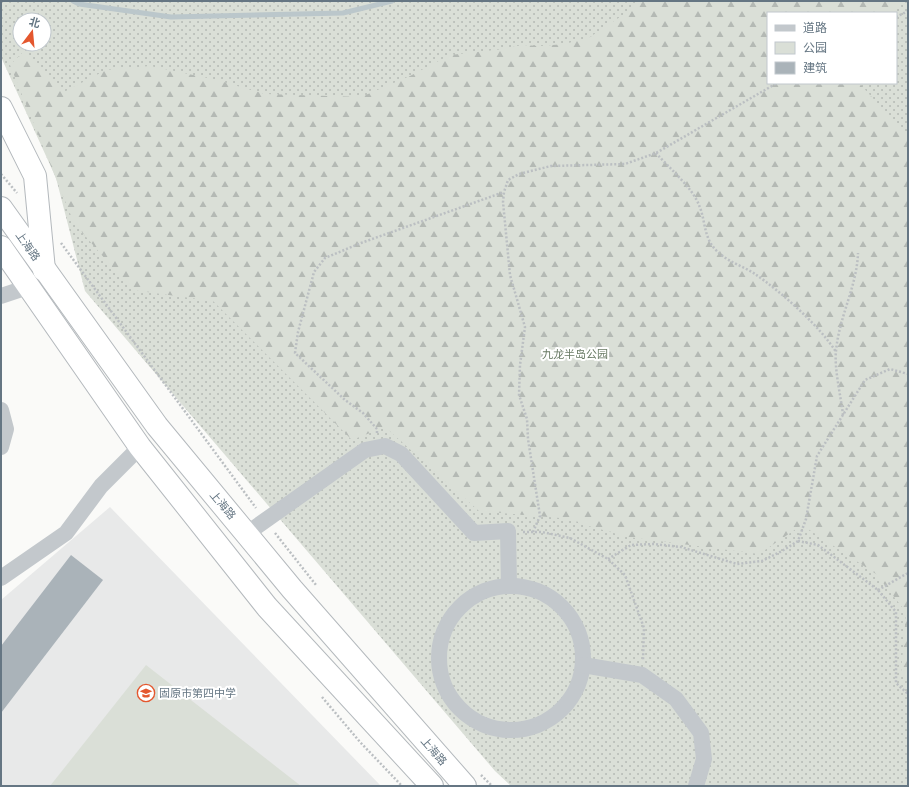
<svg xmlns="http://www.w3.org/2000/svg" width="909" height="787" font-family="Arial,'Noto Sans SC',sans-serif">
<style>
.built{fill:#e8e9e9}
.green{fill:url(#green-dots);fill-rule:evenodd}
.forest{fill:url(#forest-firs)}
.pitch{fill:#dadfd7}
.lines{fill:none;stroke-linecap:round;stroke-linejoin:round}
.stream{stroke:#bbc7cb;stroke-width:5}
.building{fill:#aab3b9}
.highway-casing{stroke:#b4b9bd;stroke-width:24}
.path{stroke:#bbbfc2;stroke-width:2.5;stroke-dasharray:2 2;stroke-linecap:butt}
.minor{stroke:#c3c8cc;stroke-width:16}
.highway{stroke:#fff;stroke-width:22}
.labels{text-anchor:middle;stroke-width:4;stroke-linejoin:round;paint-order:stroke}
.street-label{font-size:11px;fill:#657683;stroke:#fff}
.park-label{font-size:11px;fill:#687a64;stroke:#fff}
.poi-label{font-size:11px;fill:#657683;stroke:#fff;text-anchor:start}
</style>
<defs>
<pattern id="green-dots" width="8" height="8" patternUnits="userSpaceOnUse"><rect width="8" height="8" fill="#dadfd7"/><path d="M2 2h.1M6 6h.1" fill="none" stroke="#b4b9b4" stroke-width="1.8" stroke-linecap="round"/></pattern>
<pattern id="forest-firs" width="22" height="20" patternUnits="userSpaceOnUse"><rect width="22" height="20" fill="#dadfd7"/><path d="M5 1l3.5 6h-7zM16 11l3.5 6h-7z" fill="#b4b9b4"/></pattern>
</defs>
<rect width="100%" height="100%" fill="#fafaf8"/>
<polygon class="built" points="110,507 381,786 1,786 1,600"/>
<path class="green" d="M 1,1 L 908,1 L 908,786 L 511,786 L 495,771 L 85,291 L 56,178 L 1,57 ZM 768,13 L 896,13 L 896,83 L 768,83 ZM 20,20 L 44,20 L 44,44 L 20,44 Z"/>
<polygon class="forest" points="637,1 905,1 892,13 768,13 768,83 859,83 908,137 908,682 901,674 906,612 876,574 802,525 759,554 628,537 560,518 479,511 385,427 352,440 213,301 132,290 74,223 10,65 24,51 64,92 106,70 150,66 217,80 265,94 361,97 410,76 450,55 504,49 522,45 541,46 565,44 590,37 626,13"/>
<polygon class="pitch" points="146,665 301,786 50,786"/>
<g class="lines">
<polyline class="stream" points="73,1 79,4 171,17 343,13 392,1"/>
</g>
<polygon class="building" points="71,555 103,580 1,713 1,646"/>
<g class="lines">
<defs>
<g id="highway">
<polyline points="1,108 35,176 44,270"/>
<polyline points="1,208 157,426 292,589 465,786"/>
<polyline points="1,247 140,447 267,607 432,786"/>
</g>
</defs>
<use href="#highway" class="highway-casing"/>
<g class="path">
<polyline points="896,17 908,11"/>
<path d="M 656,153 C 669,168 692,187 699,205 C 706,221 703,239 718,252 C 728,262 743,266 755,274 C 780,291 820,326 836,352"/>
<polyline points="1,174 17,193"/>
<polyline points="61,243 256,508"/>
<path d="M 843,415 C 841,397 834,368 836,351 C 839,317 857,286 858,253"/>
<polyline points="377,433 377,429 363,413 345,400 295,353 298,332 314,272 325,258 361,243 504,192"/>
<polyline points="523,532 542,532 570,538 608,559 625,575 644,628 643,660"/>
<polyline points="533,532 540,516 528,439 527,419 519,395 520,365 525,327 510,275 503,202 504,192 508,180 519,174 551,166 625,164 656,153 777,83"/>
<polyline points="275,533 316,585"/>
<polyline points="798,541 818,545 878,590 896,612 896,683 908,694"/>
<polyline points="608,559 631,545 654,544 681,547 737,564 762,561 782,551 798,541 806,519 817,456 865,380 890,369 908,374"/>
<polyline points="878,590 908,573"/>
<polyline points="322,697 360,742 402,786"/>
<polyline points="481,775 492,786"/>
</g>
<g class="minor">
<polyline points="1,296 28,287"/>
<polyline points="1,410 6,429 1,447"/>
<polyline points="246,534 365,450 385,446 401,454 474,533 508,531 509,586"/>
<polyline points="1,578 66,533 101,486 140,447"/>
<circle cx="511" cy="658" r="72"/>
<polyline points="583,665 642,675 676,699 701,733 704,759 696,786"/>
</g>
<use href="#highway" class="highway"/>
</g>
<defs>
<symbol id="school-ring" viewBox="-11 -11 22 22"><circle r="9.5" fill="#fff" stroke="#e4572e" stroke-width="1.5"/><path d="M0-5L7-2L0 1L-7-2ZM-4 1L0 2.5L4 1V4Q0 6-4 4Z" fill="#e4572e"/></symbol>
</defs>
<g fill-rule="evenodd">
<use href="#school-ring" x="136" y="683" width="20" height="20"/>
</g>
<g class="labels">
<g class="street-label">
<text transform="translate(28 246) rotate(55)" y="4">上海路</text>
<text transform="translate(223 505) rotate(50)" y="4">上海路</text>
<text transform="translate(434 751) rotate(49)" y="4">上海路</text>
</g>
<g class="park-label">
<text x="575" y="358">九龙半岛公园</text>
</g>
<g class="poi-label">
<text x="159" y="697">固原市第四中学</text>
</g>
</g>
<rect width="909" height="787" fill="none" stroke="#657683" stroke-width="4"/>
<rect x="767" y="12" width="130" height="72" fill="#ffffff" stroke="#c1c8cd"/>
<rect x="775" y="25" width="20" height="6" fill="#c3c8cc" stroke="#c1c8cd"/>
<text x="803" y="32" font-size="12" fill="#657683">道路</text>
<rect x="775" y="42" width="20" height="12" fill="#dadfd7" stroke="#c1c8cd"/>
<text x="803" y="52" font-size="12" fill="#657683">公园</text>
<rect x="775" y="62" width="20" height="12" fill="#aab3b9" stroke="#c1c8cd"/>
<text x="803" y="72" font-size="12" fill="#657683">建筑</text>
<g transform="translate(32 32) rotate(16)"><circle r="19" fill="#ffffff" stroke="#c1c8cd"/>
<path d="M0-3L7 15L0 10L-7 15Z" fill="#e4572e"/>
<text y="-6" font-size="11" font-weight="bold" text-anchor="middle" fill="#657683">北</text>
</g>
</svg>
